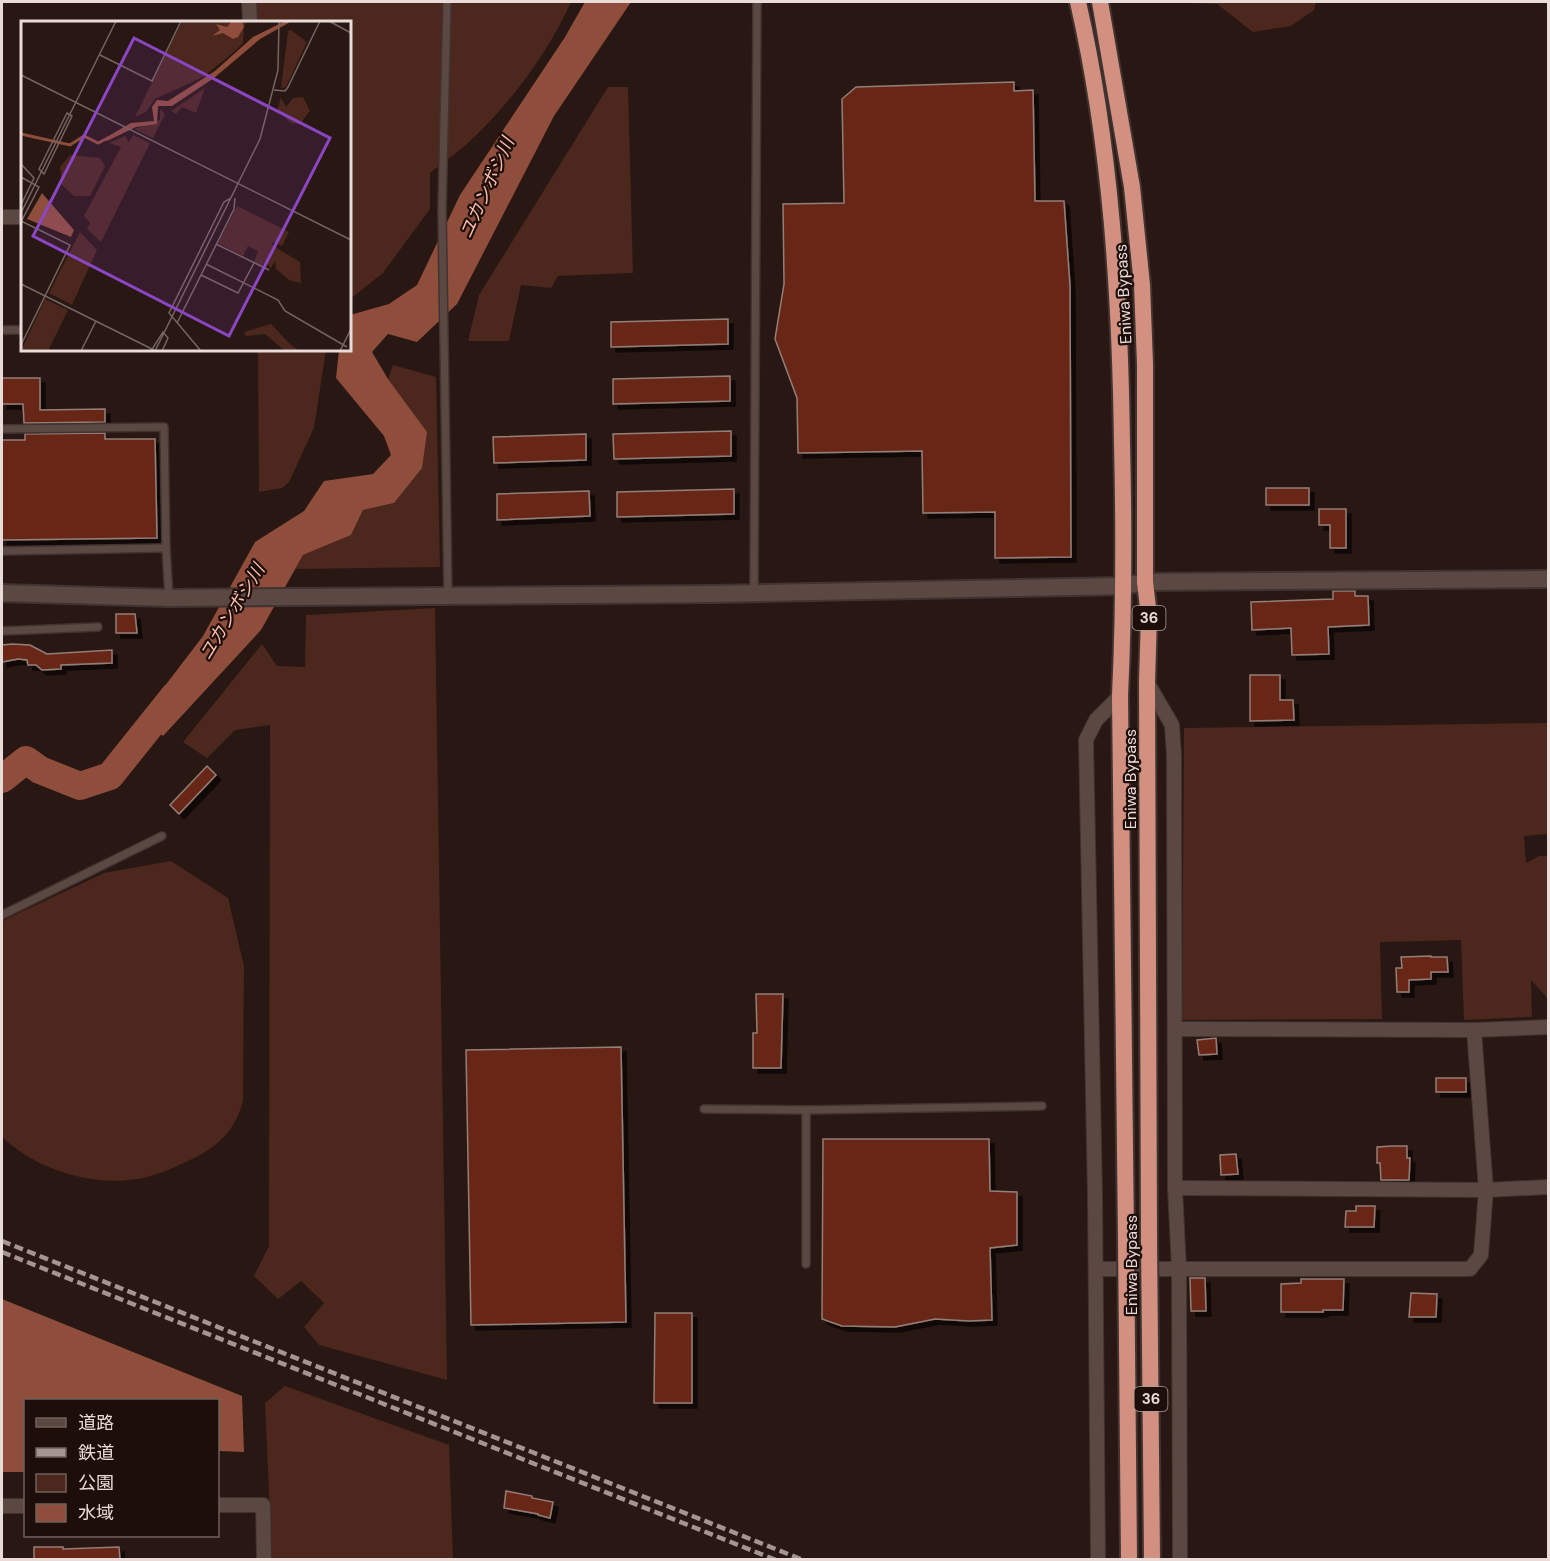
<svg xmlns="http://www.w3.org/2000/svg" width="1550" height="1561" font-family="'DM Sans','Noto Sans JP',sans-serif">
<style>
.green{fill:#4c271d}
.water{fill:#8f4d3c}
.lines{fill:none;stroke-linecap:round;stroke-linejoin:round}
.river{stroke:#8f4d3c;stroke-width:28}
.building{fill:#672819;stroke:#947e78;stroke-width:1.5;filter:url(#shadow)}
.service-casing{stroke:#403331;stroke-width:10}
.minor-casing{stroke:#403331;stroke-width:16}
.tertiary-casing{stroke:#403331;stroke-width:20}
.trunk-casing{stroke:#403331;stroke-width:20}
.service{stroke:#5c4843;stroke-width:7}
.minor{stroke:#5c4843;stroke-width:14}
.tertiary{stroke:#5c4843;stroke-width:16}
.trunk{stroke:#d29180;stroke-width:16}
.rail{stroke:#a49592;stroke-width:4.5;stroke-dasharray:9 4.5;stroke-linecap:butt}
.trunk-bridge-casing{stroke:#403331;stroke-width:20;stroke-linecap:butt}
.trunk-bridge{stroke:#d29180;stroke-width:16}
.labels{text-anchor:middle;stroke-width:4.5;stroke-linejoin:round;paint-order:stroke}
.shield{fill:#1e0e0a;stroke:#ab9e9a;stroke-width:1.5}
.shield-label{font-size:15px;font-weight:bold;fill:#e8dbd8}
.street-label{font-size:16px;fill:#e8dbd8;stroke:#1e0e0a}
.water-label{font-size:18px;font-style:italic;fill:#fcbeaf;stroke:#1e0e0a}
.inset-river{fill:none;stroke:#8f4d3c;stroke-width:3}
.inset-road{fill:none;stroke:#756561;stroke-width:1.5}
.view{fill:#8b46c3;fill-opacity:0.15;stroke:#8b46c3;stroke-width:3}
.inset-edge{fill:none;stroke:#e8dbd8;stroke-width:3}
</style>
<defs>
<filter id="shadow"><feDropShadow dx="5" dy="5" stdDeviation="0" flood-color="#0009"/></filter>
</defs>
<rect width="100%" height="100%" fill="#281712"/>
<g class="green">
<path d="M 255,2 L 571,2 C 549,52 508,107 467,144 C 456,154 442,163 430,173 L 430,209 L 383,273 L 350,299 L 350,22 L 255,22 Z"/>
<polygon points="1168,2 1316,2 1314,10 1291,26 1253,32 1217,4"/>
<polygon points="608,87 628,87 633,273 558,276 551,288 521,285 509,341 468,341 479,295"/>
<polygon points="258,350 326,350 314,428 289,482 282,488 259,492"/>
<polygon points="393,365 436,377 440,567 295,569 303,555 351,535 363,510 394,503 426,431 388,379"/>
<polygon points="435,608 447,1380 319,1345 304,1327 324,1303 301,1281 278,1299 254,1276 269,1246 270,725 235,730 207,758 183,742 262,644 277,666 305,667 306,615"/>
<polygon points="1548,723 1548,834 1524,836 1526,863 1539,856 1548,856 1548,999 1531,980 1532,1017 1464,1020 1461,940 1380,942 1382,1019 1182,1020 1184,728"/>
<path d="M 171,861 L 228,898 L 244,966 L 243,1101 C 235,1131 218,1147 190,1160 C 176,1167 162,1173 147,1177 C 98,1189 38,1171 2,1137 L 2,921 L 104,873 Z"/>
<polygon points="285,1386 449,1445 453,1559 272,1559 265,1403"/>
</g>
<g class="water">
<polygon points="585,2 631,2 554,116 457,304 417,342 388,334 372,352 388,379 427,432 422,468 394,503 363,510 351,535 303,555 261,630 163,736 141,717 203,636 255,542 304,511 324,481 373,474 391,455 384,436 336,378 339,350 350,350 350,315 389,304 417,285 460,195 565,37"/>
<polygon points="2,1299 242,1396 244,1452 218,1451 218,1400 26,1400 25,1472 2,1472"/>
</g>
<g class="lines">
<polyline class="river" points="2,779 26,760 40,770 80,786 110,776 174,696"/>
</g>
<g class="building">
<polygon points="1014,82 1014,91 1033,90 1035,201 1064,201 1070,286 1071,557 995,558 995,512 923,513 922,451 798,453 797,398 775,339 784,284 783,204 844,203 842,99 856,87"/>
<polygon points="728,319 728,344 611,347 611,322"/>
<polygon points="730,376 730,401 613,404 613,379"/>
<polygon points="2,378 40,378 40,410 105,409 105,422 24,423 23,404 2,404"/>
<polygon points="731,431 731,456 614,459 613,434"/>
<polygon points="105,433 105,439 155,439 157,538 2,540 2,440 25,440 25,434"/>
<polygon points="586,434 586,460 494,463 493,437"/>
<rect x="1266" y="488" width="43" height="17"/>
<polygon points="734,489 734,514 617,517 617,492"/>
<polygon points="589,491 590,516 497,520 497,494"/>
<polygon points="1319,509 1346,509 1346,548 1330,548 1330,525 1319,525"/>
<polygon points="1333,591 1355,591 1355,596 1368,596 1369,625 1328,627 1329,654 1292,655 1291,628 1252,630 1251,602 1333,599"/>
<polygon points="116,614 135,614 137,633 116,633"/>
<polygon points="12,644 30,645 47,654 112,650 112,663 61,665 61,669 42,670 36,665 28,665 27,660 18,659 2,662 2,645"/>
<polygon points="1250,675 1280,675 1280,700 1293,700 1294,720 1250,721"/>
<polygon points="207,766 216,775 179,814 170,805"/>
<polygon points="1431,956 1431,957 1447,957 1448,972 1431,972 1431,979 1409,980 1409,992 1397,992 1396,968 1402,968 1401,957"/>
<polygon points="756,994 783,994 781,1068 753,1068 753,1033 757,1033"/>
<polygon points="1216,1038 1217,1054 1199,1055 1197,1040"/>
<polygon points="621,1047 626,1322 471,1325 466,1050"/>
<rect x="1436" y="1078" width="30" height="14"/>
<polygon points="823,1139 989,1139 990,1191 1017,1192 1017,1245 990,1248 992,1320 969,1321 935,1319 895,1327 842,1326 822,1319"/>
<polygon points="1392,1146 1407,1146 1407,1158 1410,1158 1409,1180 1381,1180 1380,1163 1377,1163 1377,1147"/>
<polygon points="1236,1154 1238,1174 1221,1175 1220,1155"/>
<polygon points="1356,1206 1375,1206 1374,1227 1345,1227 1346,1211 1356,1211"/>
<polygon points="1190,1278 1205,1278 1206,1311 1191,1311"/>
<polygon points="1301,1279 1344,1279 1343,1310 1323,1310 1323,1312 1281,1312 1281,1284 1301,1283"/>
<polygon points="1411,1293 1437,1294 1436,1317 1409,1317"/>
<polygon points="655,1313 692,1313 692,1403 654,1403"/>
<polygon points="506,1491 532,1496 532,1498 553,1502 550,1518 538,1515 538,1514 504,1508"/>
<polygon points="34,1547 63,1547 63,1549 119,1547 120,1560 34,1560"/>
</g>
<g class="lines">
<defs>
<g id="service">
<polyline points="447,2 442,210 448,594"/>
<polyline points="2,330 22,330"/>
<polyline points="2,429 164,427 166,548 169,598"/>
<polyline points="2,551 166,548"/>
<polyline points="754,592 757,2"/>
<polyline points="2,631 98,627"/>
<polyline points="2,915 162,836"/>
<polyline points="704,1109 806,1110 1042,1106"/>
<polyline points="806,1110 806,1264"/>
</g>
<g id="minor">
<polyline points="249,2 250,22"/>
<polyline points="2,217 22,217"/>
<polyline points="1147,682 1172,725 1174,756 1175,1188 1179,1269 1180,1560"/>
<polyline points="1175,1029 1474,1030 1548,1027"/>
<polyline points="1175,1188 1486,1190 1548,1187"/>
<polyline points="1096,1269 1470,1269 1481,1255 1486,1190 1474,1030"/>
<polyline points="218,1505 263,1505 264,1560"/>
<polyline points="2,1506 26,1506"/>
<polyline points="1098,1560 1095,1195 1086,740 1096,720 1120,696"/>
</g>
<polyline id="tertiary" points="2,593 169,598 712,594 1124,586 1145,582 1548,579"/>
<g id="trunk">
<path d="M 1078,2 C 1111,146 1120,294 1122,443 C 1124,527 1124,612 1120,696 L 1126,1239"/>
<polyline points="1100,2 1132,187 1142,285 1145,364 1145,582 1149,616 1147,682 1149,1239"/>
</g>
</defs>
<use href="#service" class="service-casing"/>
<use href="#minor" class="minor-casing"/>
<use href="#tertiary" class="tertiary-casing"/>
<use href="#trunk" class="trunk-casing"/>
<use href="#service" class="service"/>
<use href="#minor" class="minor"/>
<use href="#tertiary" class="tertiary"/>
<use href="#trunk" class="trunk"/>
<g class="rail">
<polyline points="2,1241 803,1560"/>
<polyline points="2,1252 776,1560"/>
</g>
<defs>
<g id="trunk-bridge">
<polyline points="1126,1239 1129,1560"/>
<polyline points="1149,1239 1152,1560"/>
</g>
</defs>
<use href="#trunk-bridge" class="trunk-bridge-casing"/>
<use href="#trunk-bridge" class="trunk-bridge"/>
</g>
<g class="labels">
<g class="shield">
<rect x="1132.5" y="606" width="33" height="24" rx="4.5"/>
<rect x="1134.5" y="1387" width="33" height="24" rx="4.5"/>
</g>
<g class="shield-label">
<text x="1149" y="623">36</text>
<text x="1151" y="1404">36</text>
</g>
<g class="street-label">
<text transform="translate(1123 294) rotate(-93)" y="6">Eniwa Bypass</text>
<text transform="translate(1130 779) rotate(-90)" y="6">Eniwa Bypass</text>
<text transform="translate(1131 1265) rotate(-90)" y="6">Eniwa Bypass</text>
</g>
<g class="water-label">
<text transform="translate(487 188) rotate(-66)" y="6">ユカンボシ川</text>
<text transform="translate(232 612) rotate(-59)" y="6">ユカンボシ川</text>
</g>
</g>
<g transform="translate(21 21)">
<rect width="330" height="330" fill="#281712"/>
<path d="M 161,0 L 227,0 L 223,5 L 222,22 L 213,31 L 182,56 L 134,78 L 125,91 L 114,96 ZM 270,9 L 286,21 L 265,66 L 260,67 L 267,10 ZM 184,67 L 175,92 L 161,86 L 155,93 L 150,90 ZM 282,76 L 289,90 L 279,103 L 270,102 L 256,89 L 260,77 L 265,86 L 272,77 ZM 139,88 L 144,93 L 132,117 L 113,108 L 139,99 ZM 112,114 L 129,122 L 80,221 L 66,208 L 69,202 L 63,195 L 100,126 L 88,122 L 104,115 L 108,121 ZM 49,134 L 79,137 L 84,145 L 69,175 L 53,175 L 41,164 L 39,146 ZM 216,185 L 268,211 L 261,225 L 252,221 L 251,224 L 279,241 L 280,262 L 268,259 L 255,248 L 254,240 L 250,247 L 244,241 L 241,245 L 233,241 L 237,230 L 227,225 L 222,235 L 197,222 ZM 59,211 L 76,229 L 51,284 L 28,272 ZM 24,278 L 47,289 L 27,330 L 0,330 ZM 250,303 L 270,324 L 279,330 L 264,330 L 244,313 L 225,315 L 223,311 Z" fill="#4c271d"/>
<path d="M 221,0 L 223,6 L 217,16 L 212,18 L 202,12 L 191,15 L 199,9 L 195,3 L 206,6 L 210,1 ZM 264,0 L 271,0 L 239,18 L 193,57 L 151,85 L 137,85 L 136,103 L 115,106 L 86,120 L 84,117 L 110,102 L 133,100 L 131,86 L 136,79 L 147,80 L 194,50 L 232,16 ZM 21,172 L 53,209 L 50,216 L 6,198 Z" fill="#8f4d3c"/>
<path class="inset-river" d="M 0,113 L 49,124 L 63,115 L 77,122 L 89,116"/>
<path class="inset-road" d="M 308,0 L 330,12M 79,34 L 131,60 L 160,0M 0,54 L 330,219M 253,69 L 264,70 L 267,66 L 299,0M 46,92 L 51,95 L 23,153 L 18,148 ZM 0,143 L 13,157 L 0,184M 0,156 L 18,166 L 1,199M 0,192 L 95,0M 195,223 L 248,249M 185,243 L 257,279 L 264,290 L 326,326M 180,254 L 217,272 L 233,242M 0,263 L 133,329M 156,302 L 213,188 L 214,177M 0,324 L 49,224 L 0,200M 60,330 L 75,300M 130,330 L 142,311 L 147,317 L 141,330M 134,330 L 239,118 L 257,49 L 258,0M 180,330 L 148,292 L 203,181 L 210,177M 319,330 L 330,308"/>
<path class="view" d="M 113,17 L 309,117 L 208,315 L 12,215 Z"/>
<rect width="330" height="330" class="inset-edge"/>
</g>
<rect width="1550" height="1561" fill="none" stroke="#e8dbd8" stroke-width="6"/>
<rect x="24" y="1399" width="195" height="138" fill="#1e0e0a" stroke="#6f605c" stroke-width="1.5"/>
<rect x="36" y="1418" width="30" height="9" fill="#5c4843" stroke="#6f605c" stroke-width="1.5"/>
<text x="78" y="1429" font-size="18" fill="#e8dbd8">道路</text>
<rect x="36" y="1448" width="30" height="9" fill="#a49592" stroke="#6f605c" stroke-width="1.5"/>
<text x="78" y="1459" font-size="18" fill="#e8dbd8">鉄道</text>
<rect x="36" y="1474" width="30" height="18" fill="#4c271d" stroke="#6f605c" stroke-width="1.5"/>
<text x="78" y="1489" font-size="18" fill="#e8dbd8">公園</text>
<rect x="36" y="1504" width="30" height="18" fill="#8f4d3c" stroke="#6f605c" stroke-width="1.5"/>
<text x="78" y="1519" font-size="18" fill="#e8dbd8">水域</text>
</svg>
